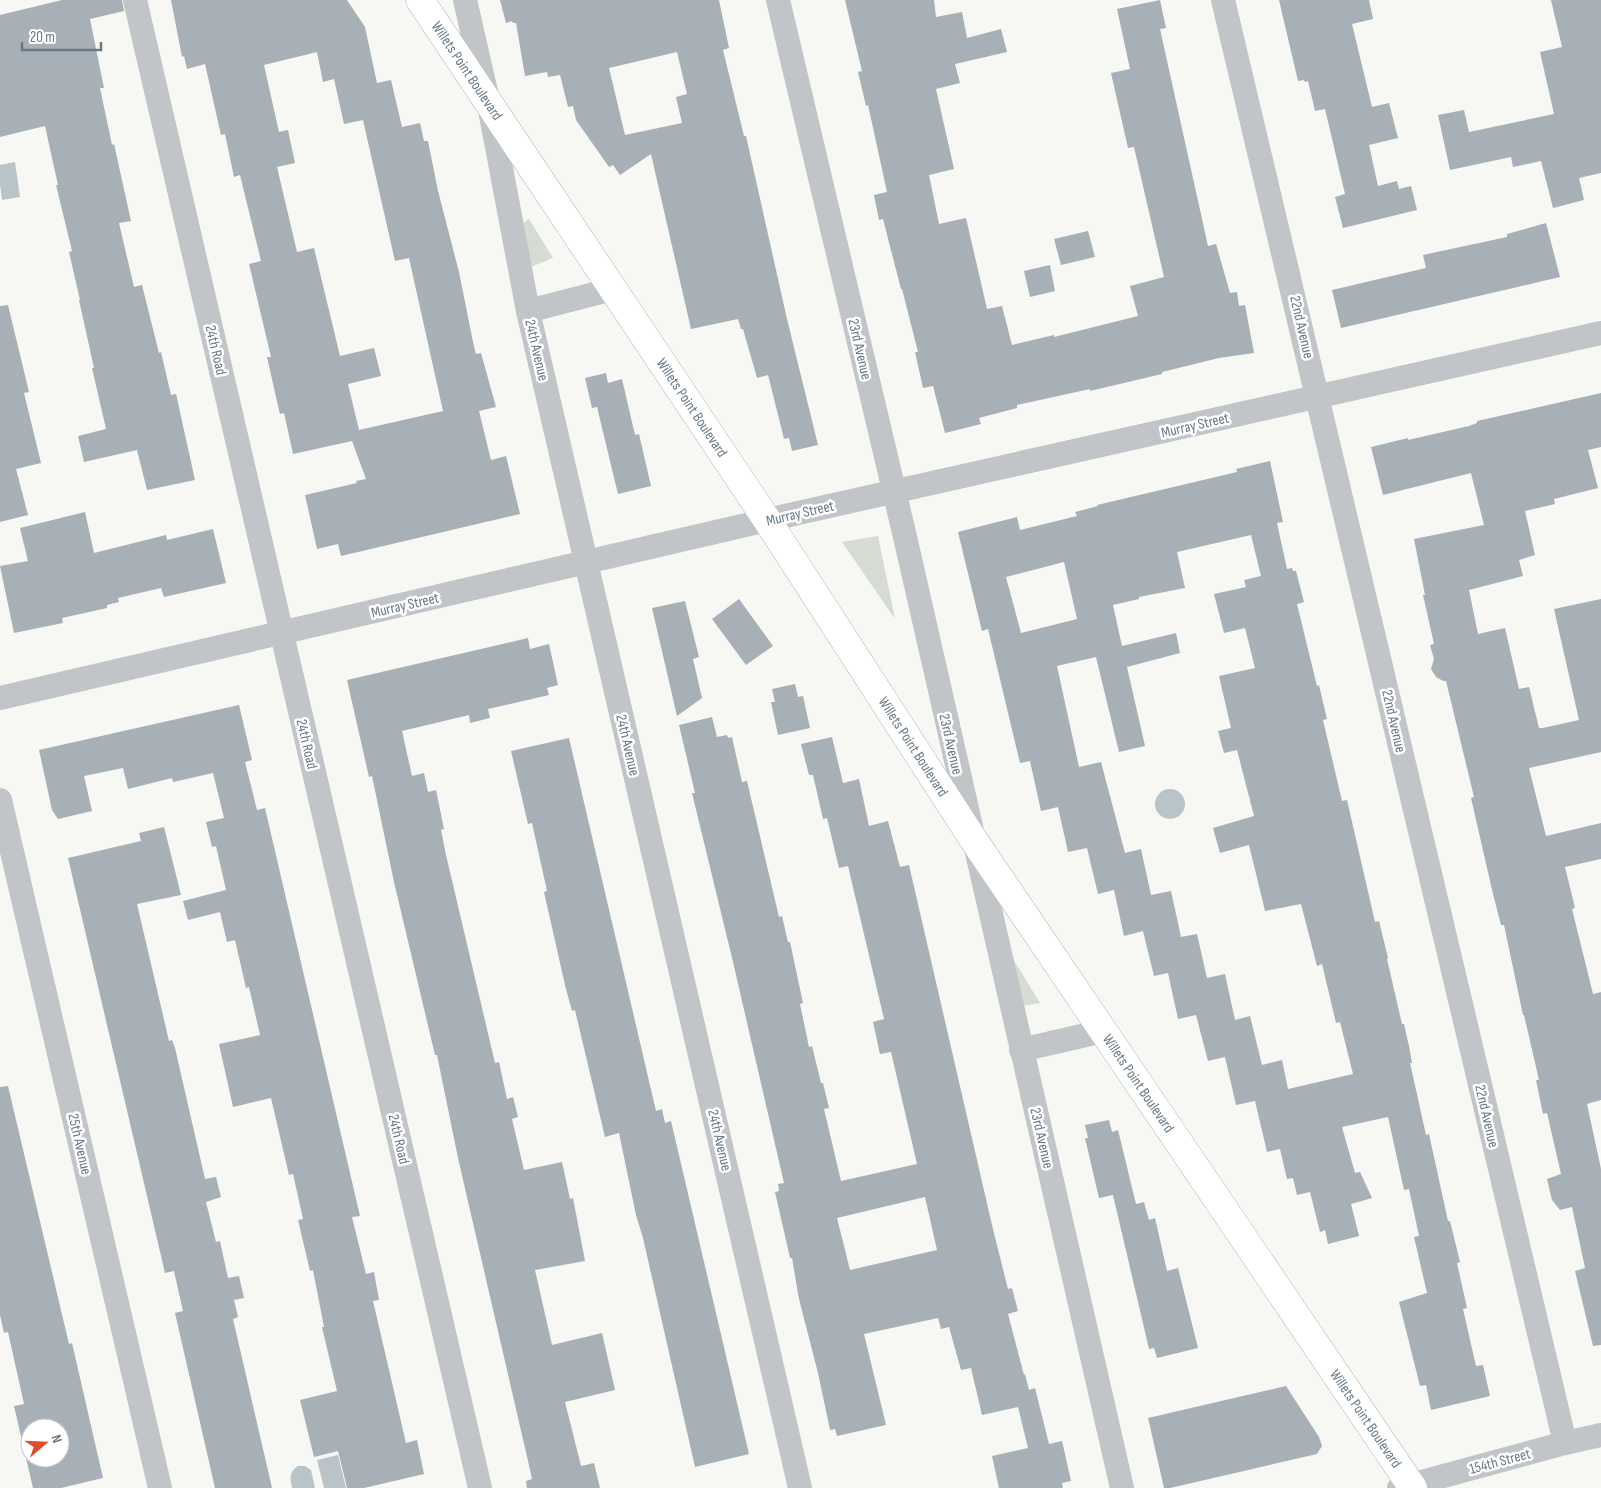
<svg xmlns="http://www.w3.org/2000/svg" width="1601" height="1488" font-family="'Sofia Sans Condensed',sans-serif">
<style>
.green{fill:#d7dcd3}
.water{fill:#b8c4c8}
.building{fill:#a7b0b6;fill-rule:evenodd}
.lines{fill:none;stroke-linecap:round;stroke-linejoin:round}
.secondary-casing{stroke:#b3b9bd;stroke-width:29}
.street{stroke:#c1c5c8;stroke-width:24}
.secondary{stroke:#fff;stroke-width:28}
.labels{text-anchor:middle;stroke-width:5;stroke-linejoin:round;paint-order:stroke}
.street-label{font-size:15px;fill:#677985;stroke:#fff}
</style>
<rect width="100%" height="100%" fill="#f7f7f4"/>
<g class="green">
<polygon points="529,219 553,258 531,267 520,226"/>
<polygon points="878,536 895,619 842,542"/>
<polygon points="1010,954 1040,1003 1021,1006"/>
</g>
<g class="water">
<polygon points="15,162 20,197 2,200 0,185 0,165"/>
<circle cx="1170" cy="804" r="15"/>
<polygon points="338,1455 346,1488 324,1488 317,1460"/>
<path d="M 298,1466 L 305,1466 L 311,1470 L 315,1488 L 292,1488 C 290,1478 289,1472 298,1466 Z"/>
</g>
<g class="building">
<polygon points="62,0 122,0 124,11 90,19 104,88 100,88 112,145 114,144 131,221 119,223 134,287 142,285 159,353 161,352 171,395 176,394 195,480 147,490 137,450 84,462 78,436 106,429 92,368 94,368 79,300 80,300 69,252 72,251 56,185 58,185 45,126 0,137 0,15"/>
<path d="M 171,0 L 347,0 L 365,27 L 377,83 L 391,80 L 402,127 L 420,123 L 424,141 L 428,141 L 438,191 L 459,272 L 473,342 L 476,354 L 481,353 L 496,407 L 479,411 L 491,460 L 506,456 L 520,514 L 341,556 L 338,544 L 317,549 L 305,495 L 357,483 L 356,481 L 366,479 L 352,441 L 293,454 L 284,413 L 280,414 L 276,397 L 267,357 L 271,357 L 249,264 L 261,261 L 240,175 L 234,177 L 225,134 L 221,135 L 205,64 L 187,69 L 184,56 L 182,57 ZM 317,52 L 323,82 L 334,79 L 344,124 L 363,120 L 395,261 L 409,258 L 443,411 L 359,430 L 348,384 L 381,376 L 374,348 L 340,356 L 314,248 L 297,252 L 277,167 L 295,163 L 288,130 L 279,132 L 264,65 Z"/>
<path d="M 500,0 L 719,0 L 729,48 L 723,50 L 744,136 L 746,136 L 787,319 L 818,445 L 792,451 L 789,438 L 784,439 L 768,375 L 757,378 L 743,329 L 741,329 L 738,319 L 691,329 L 651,154 L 620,175 L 613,165 L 609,167 L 576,120 L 573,106 L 568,107 L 560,75 L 548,77 L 547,72 L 525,76 L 516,23 L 513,23 L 512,21 L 506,23 ZM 677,52 L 687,94 L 676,97 L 682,123 L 625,135 L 609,68 Z"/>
<polygon points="845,0 934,0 936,17 962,12 967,38 1001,29 1007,52 955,64 960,83 936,89 954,169 929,175 939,224 966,218 987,309 1002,306 1012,345 1054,335 1054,337 1138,316 1130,286 1164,277 1134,147 1128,148 1111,73 1130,69 1117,9 1160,0 1166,28 1160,29 1208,246 1216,244 1230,293 1237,292 1239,306 1245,305 1254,353 1219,358 1162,372 1162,374 1090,391 1090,389 1017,405 1017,408 979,418 981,424 945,433 933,386 923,388 915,352 918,352 902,289 901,289 883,219 879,220 874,195 887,192 868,105 866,106 858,72 862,71"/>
<polygon points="1279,0 1369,0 1373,19 1352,24 1372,107 1389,103 1398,138 1369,145 1378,186 1397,181 1399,189 1411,186 1417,210 1343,228 1335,197 1345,194 1325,109 1315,111 1308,81 1305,82 1304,80 1298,81"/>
<polygon points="1551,0 1601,0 1601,173 1579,178 1584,200 1553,208 1541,161 1513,167 1511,157 1450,170 1438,115 1464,110 1469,132 1554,114 1540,52 1562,47"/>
<polygon points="1546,223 1560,277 1341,328 1332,290 1426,268 1423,255 1507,237 1507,234"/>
<polygon points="1088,231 1095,257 1061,265 1054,239"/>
<polygon points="1050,265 1055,291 1030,297 1024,271"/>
<polygon points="8,305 29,392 24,393 41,463 16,469 28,515 0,522 0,306"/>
<polygon points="606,373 608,383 622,379 635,435 639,434 651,486 618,494 597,407 592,408 585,378"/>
<polygon points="1601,393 1601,447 1588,450 1598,488 1554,499 1555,504 1525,511 1535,555 1519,560 1523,576 1469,590 1478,634 1505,628 1519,689 1529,687 1539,728 1543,728 1579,720 1554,609 1601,599 1601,752 1529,768 1546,836 1601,823 1601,859 1565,867 1575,908 1572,909 1593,994 1601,992 1601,1100 1587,1104 1601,1169 1601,1345 1593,1346 1575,1271 1585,1268 1572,1207 1560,1210 1552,1200 1547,1179 1561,1174 1547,1113 1543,1114 1536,1080 1539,1080 1524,1015 1523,1015 1504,925 1501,925 1493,894 1471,798 1474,797 1446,681 1443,681 1436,677 1431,669 1434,659 1430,645 1434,644 1423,595 1425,595 1414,539 1484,525 1471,473 1383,495 1371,447 1408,438 1408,440 1469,426 1477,423 1477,421"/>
<path d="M 1270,461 L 1283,522 L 1277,523 L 1287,569 L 1292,568 L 1293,571 L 1296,571 L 1304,602 L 1297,604 L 1317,686 L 1319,685 L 1327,719 L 1323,720 L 1342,801 L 1347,800 L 1375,922 L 1379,921 L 1388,958 L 1387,959 L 1402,1024 L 1404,1024 L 1410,1051 L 1412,1063 L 1410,1063 L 1426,1135 L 1429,1134 L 1448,1221 L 1450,1221 L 1460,1262 L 1457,1263 L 1467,1308 L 1463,1309 L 1476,1366 L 1483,1365 L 1490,1396 L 1431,1410 L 1426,1385 L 1420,1386 L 1399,1302 L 1427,1293 L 1414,1237 L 1419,1236 L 1409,1189 L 1404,1190 L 1388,1117 L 1342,1127 L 1355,1173 L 1360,1172 L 1372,1198 L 1351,1204 L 1359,1236 L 1328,1244 L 1325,1230 L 1320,1232 L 1310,1192 L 1297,1195 L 1293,1178 L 1287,1179 L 1280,1149 L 1267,1152 L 1255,1101 L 1236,1105 L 1225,1057 L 1208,1061 L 1196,1015 L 1178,1019 L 1168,973 L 1154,976 L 1143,931 L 1124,936 L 1114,890 L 1098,894 L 1087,848 L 1068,852 L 1058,807 L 1041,811 L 1030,761 L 1020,763 L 988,629 L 982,631 L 958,532 L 1017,517 L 1020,530 L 1077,516 L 1075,512 L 1098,506 L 1097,505 L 1237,472 L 1236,469 ZM 1251,535 L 1261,576 L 1244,580 L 1246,587 L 1214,594 L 1224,633 L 1245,628 L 1255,668 L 1219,676 L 1231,728 L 1218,731 L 1224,753 L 1237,750 L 1254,816 L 1213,828 L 1220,853 L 1249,845 L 1265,911 L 1301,904 L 1317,966 L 1322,964 L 1336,1023 L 1340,1022 L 1353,1074 L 1288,1089 L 1282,1060 L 1262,1065 L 1250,1016 L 1235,1020 L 1225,974 L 1207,978 L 1197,934 L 1181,937 L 1171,891 L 1151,895 L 1141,849 L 1125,853 L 1101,762 L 1079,767 L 1057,666 L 1096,657 L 1119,752 L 1145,746 L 1127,667 L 1180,653 L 1176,633 L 1122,646 L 1113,605 L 1139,599 L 1139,597 L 1185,588 L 1177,552 ZM 1064,562 L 1077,619 L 1021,633 L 1006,577 Z"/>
<polygon points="85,512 94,553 166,535 167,540 213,529 226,583 164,597 161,588 118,598 119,602 107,605 107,608 62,618 63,623 14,633 0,566 28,561 20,528"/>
<polygon points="739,599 773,646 746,665 712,619"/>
<polygon points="685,601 699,657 693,659 702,698 677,716 652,608"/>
<polygon points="528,638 530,649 549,644 558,685 547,688 549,695 488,709 490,718 470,723 469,715 402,731 412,776 424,773 428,792 436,790 444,829 441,830 446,855 495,1063 499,1062 507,1099 513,1097 518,1117 512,1119 524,1170 562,1162 570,1199 573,1198 585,1261 535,1270 552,1345 602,1333 615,1390 565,1402 581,1466 594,1463 600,1488 527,1488 526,1481 532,1479 528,1461 458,1158 437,1055 435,1055 394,882 372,776 369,777 347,680"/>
<polygon points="795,684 798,697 803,696 810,728 778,735 771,702 775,702 772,689"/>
<polygon points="239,705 252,760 245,762 257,810 265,808 360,1216 352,1217 366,1274 374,1272 379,1300 373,1301 406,1443 417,1440 424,1474 364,1488 347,1488 338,1451 314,1457 300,1400 337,1391 322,1327 324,1327 313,1270 310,1271 298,1220 303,1219 293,1174 289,1175 271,1098 233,1107 219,1044 260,1035 249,987 246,988 235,940 227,942 220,912 188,920 183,901 226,890 216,846 212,847 206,822 224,818 213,773 173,782 172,778 128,789 123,768 84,776 92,811 58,819 52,810 39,750"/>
<path d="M 712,717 L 717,737 L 727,735 L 728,738 L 732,737 L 742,782 L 747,781 L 779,917 L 782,916 L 788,942 L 790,942 L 803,1003 L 800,1004 L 809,1047 L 812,1046 L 821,1083 L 823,1083 L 829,1108 L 824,1109 L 841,1181 L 917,1164 L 891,1052 L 880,1054 L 873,1022 L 884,1019 L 848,866 L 839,868 L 827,818 L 823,819 L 813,775 L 809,775 L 801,744 L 832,737 L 843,783 L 859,779 L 869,826 L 888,821 L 900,867 L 909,865 L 992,1225 L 1008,1289 L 1012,1288 L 1018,1311 L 1008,1314 L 1024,1375 L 1025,1374 L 1029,1390 L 1035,1388 L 1049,1444 L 1062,1441 L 1071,1481 L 1062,1483 L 1063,1488 L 999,1488 L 992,1456 L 1028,1448 L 1018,1407 L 982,1415 L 971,1368 L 961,1370 L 949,1327 L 941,1329 L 938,1318 L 864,1334 L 886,1425 L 837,1436 L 835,1429 L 830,1430 L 818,1373 L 799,1299 L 792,1258 L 790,1258 L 775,1192 L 779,1191 L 778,1184 L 784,1183 L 733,962 L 692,793 L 695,793 L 679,725 ZM 925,1197 L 937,1250 L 850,1270 L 837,1218 Z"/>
<polygon points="569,738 656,1111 662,1109 665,1123 671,1121 749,1454 695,1467 643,1238 636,1215 619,1133 605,1137 575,1010 572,1011 565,985 544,892 547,891 532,823 528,824 511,751"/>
<polygon points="164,827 181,895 137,904 169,1041 172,1040 175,1048 205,1179 216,1177 221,1197 206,1202 216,1242 220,1241 228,1278 239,1276 244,1298 234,1300 238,1317 233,1319 272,1488 215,1488 175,1313 183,1311 174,1271 165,1273 68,858 141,841 139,833"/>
<path d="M 8,1086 L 69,1344 L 72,1343 L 103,1478 L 61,1488 L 33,1488 L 14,1406 L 24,1404 L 8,1332 L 4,1333 L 0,1315 L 0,1087 ZM 30,1428 L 60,1428 L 60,1458 L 30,1458 Z"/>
<polygon points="1109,1120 1112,1132 1118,1130 1136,1204 1144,1202 1149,1220 1155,1218 1167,1271 1178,1268 1198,1348 1157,1358 1154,1348 1149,1349 1113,1195 1099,1198 1085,1138 1088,1138 1085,1125"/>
<polygon points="1286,1386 1319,1437 1322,1446 1317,1454 1170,1488 1164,1488 1148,1418"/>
</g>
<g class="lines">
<defs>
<g id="secondary">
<path id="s1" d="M 420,0 L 767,520 L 973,839 L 1413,1488"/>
</g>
</defs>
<use href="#secondary" class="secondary-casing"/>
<g class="street">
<polyline points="135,0 480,1488"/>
<polyline points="465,0 489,105 528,311 800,1488"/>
<polyline points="778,0 905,537 1122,1488"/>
<polyline points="1223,0 1565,1443"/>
<polyline points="528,311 613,289"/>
<polyline points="0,698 767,520 1601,333"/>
<polyline points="0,800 160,1488"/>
<polyline points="1021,1050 1103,1031"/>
<polyline points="1399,1488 1565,1443 1601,1435"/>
</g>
<use href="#secondary" class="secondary"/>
</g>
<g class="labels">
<g class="street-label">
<text dy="5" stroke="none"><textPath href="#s1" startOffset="85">Willets Point Boulevard</textPath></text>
<text transform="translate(1302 327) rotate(77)" y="5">22nd Avenue</text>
<text transform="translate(860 349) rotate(77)" y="5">23rd Avenue</text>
<text transform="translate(216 350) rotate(77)" y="5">24th Road</text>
<text transform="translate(537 350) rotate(77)" y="5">24th Avenue</text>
<text dy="5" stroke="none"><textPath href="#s1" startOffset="490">Willets Point Boulevard</textPath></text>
<text transform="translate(1195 425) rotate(-13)" y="5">Murray Street</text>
<text transform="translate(800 513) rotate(-13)" y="5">Murray Street</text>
<text transform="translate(405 605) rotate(-13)" y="5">Murray Street</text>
<text transform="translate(1394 721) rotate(77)" y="5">22nd Avenue</text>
<text transform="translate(307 744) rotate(77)" y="5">24th Road</text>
<text transform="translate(951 744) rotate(77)" y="5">23rd Avenue</text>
<text transform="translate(628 745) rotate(77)" y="5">24th Avenue</text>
<text dy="5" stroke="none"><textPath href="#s1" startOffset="895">Willets Point Boulevard</textPath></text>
<text dy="5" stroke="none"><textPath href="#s1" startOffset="1300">Willets Point Boulevard</textPath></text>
<text transform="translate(1487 1116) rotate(77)" y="5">22nd Avenue</text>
<text transform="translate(1042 1138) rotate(77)" y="5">23rd Avenue</text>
<text transform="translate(399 1139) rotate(77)" y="5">24th Road</text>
<text transform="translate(720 1140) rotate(77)" y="5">24th Avenue</text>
<text transform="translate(80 1144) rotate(77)" y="5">25th Avenue</text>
<text dy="5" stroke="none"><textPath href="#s1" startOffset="1705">Willets Point Boulevard</textPath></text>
<text transform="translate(1500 1461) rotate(-15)" y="5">154th Street</text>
</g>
</g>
<g transform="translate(45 1443) rotate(71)"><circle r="24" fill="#ffffff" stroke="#c2c9ce"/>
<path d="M0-4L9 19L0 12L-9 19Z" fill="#de4e2d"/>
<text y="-8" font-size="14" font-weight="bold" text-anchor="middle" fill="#677985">N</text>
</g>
<path d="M22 42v8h79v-8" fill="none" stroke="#677985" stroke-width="2.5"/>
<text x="30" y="42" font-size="15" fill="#677985" stroke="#ffffff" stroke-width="4" paint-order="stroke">20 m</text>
</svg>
